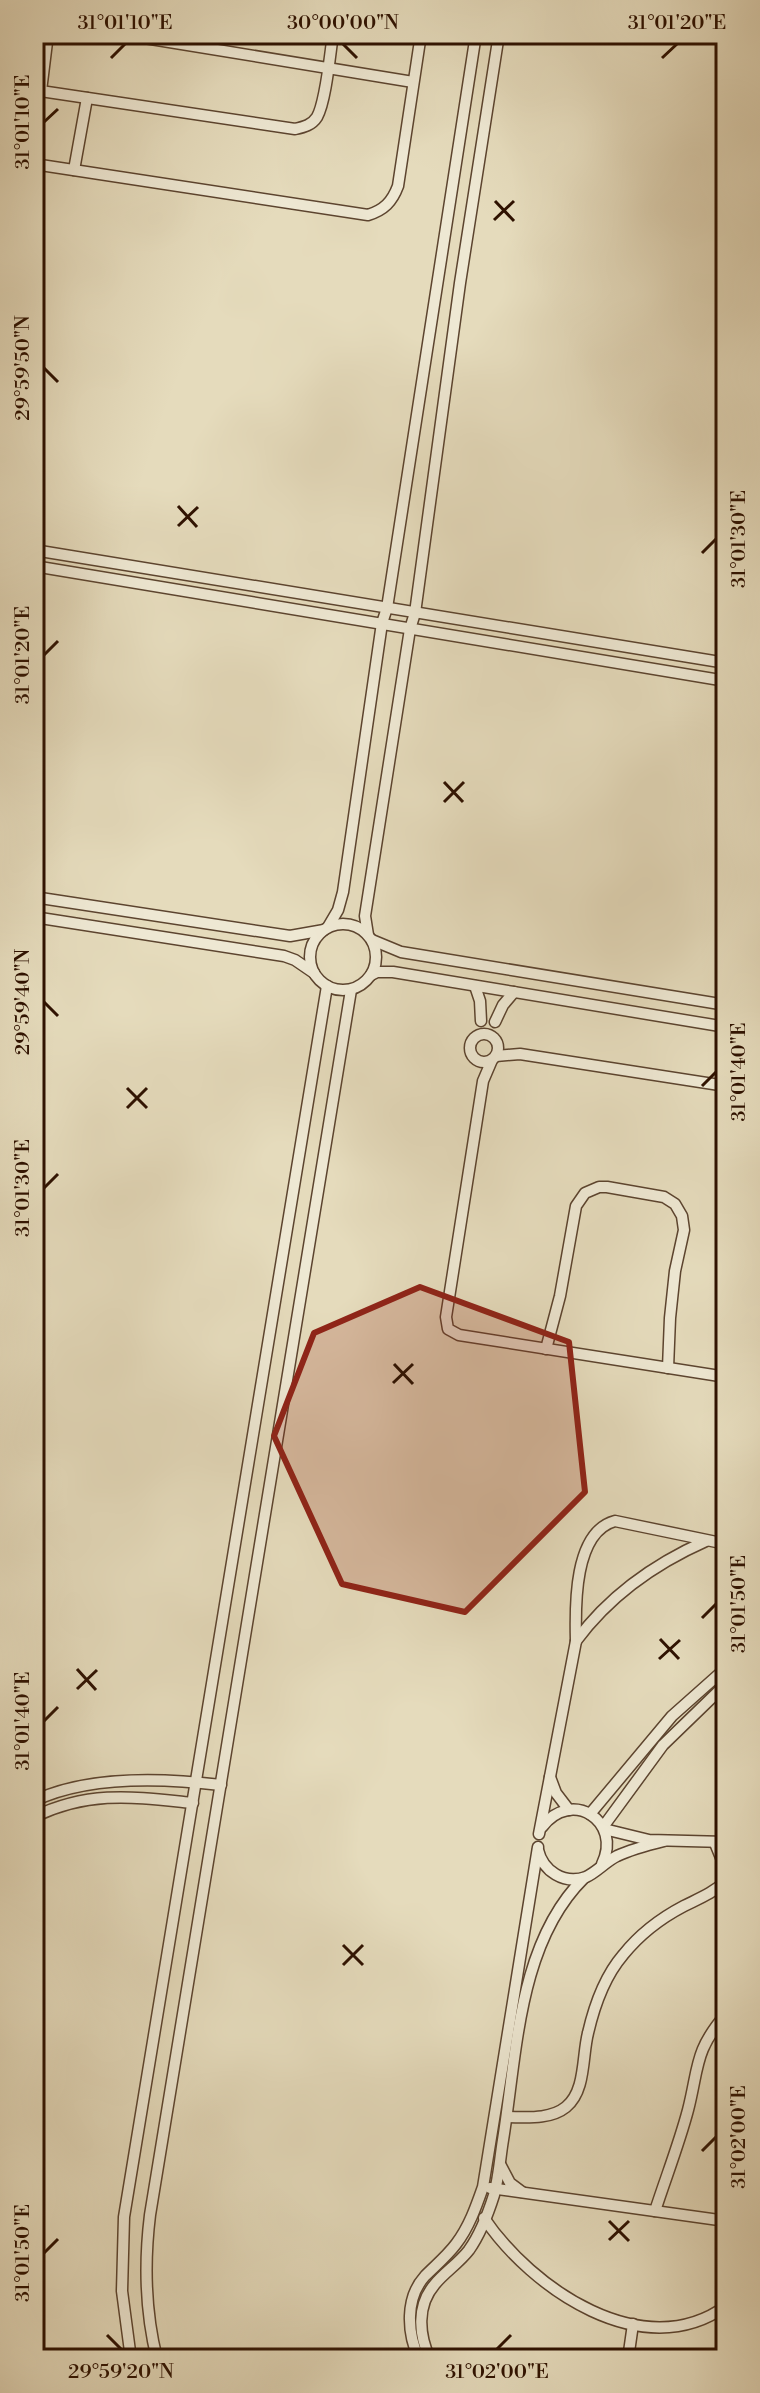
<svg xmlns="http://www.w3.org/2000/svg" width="760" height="2393" font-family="'Libre Bodoni',serif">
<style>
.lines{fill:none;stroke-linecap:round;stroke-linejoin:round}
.minor-casing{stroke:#5c442f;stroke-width:13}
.minor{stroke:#eee8d3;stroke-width:10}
.marked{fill:#8f2418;fill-opacity:0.2;stroke:#8f2418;stroke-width:6;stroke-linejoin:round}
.ticks{fill:none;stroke:#2e1100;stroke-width:3}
.neatline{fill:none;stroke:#2e1100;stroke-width:3}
.ticks-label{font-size:20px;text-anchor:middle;fill:#2e1100}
</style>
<rect width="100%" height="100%" fill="#e5dbbc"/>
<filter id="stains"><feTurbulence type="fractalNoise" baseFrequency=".0025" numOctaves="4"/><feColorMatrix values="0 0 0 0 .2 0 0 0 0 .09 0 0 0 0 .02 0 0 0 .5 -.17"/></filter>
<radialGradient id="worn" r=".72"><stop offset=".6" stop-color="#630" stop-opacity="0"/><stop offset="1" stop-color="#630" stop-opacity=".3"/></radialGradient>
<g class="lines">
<defs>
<g id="minor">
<polyline points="120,34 413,82"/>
<path d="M 34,90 L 295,129 C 304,127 312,125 317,117 C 326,101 330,54 333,34"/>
<polyline points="41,91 48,34"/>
<path d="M 34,164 L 368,215 C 384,210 392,202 398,186 L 421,34"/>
<polyline points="74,170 87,98"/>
<polyline points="34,550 726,663"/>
<polyline points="34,566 726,681"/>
<polyline points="34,897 290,936 324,930"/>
<polyline points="34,917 284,956 295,960 314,973"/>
<circle cx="343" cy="957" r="33"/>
<polyline points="328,927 338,910 343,892 382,623 387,608 476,34"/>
<polyline points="368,935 365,916 410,629 415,613 460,283 499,34"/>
<polyline points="372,940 401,952 726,1005"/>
<polyline points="371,975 377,972 393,972 726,1027"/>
<polyline points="475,986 480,1001 481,1021"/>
<polyline points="495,1022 503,1005 514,992"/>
<circle cx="484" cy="1048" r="14"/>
<polyline points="496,1056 520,1054 726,1086"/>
<polyline points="492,1060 483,1081 446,1317 448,1329 459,1335 726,1377"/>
<polyline points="546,1349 560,1296 576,1206 585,1193 599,1187 607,1187 664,1197 675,1204 682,1216 684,1230 675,1271 670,1318 668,1368"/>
<path d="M 576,1641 C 610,1595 654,1564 706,1541"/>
<polyline points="550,1777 556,1793 569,1810"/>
<path d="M 34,1801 C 88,1775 162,1778 221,1785"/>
<polyline points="590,1814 672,1716 726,1668"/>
<path d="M 34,1817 C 90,1790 134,1797 193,1803"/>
<path d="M 542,1827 C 571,1788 623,1821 602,1864"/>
<polyline points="603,1827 663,1745 726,1684"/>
<polyline points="604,1829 649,1840 726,1842"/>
<path d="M 539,1834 L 576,1641 C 575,1605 574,1532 615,1521 L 726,1544"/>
<polyline points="715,1843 726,1870"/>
<path d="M 538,1850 C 543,1871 564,1885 586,1877 C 597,1872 605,1862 617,1856 C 632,1849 648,1845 664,1841"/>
<path d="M 507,2117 C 525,2117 550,2120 566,2107 C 586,2091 582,2056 588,2033 C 594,2007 605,1976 623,1955 C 639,1935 661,1918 684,1906 C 700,1898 713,1893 726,1881"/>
<polyline points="500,2164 510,2183 522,2192"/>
<polyline points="490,2188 726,2221"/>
<path d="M 655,2211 C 666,2177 679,2144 688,2110 C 699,2067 694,2051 726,2014"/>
<path d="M 484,2218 C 531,2288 643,2366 726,2306"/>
<polyline points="131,2359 122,2291 124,2217 327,986"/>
<path d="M 157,2359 C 145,2311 144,2264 150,2215 L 351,990"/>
<path d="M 419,2359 C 407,2333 405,2298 425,2276 C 436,2265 447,2256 456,2244 C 469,2227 476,2207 483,2187 L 538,1847"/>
<path d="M 430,2359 C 419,2335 416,2306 435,2284 C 445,2272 459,2263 469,2250 C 481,2233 488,2214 494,2195 C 499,2177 500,2158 503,2140 C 517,2053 518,1943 584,1878"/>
<polyline points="628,2359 633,2324"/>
</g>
</defs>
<use href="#minor" class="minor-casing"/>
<use href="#minor" class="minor"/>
</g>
<path class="marked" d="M 420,1287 L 569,1342 L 585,1492 L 465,1612 L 342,1584 L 274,1436 L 314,1333 Z"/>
<path class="ticks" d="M 343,44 L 357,58M 111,58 L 125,44M 662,58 L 677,44M 44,122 L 58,109M 495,201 L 514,221M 494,220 L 514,201M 44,368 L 58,382M 178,506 L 197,527M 178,526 L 198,507M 702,553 L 716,539M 44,655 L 58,641M 444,782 L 463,802M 444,802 L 464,782M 44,1002 L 58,1016M 702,1086 L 716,1072M 127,1088 L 147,1108M 127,1108 L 147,1088M 44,1188 L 58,1174M 394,1364 L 413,1384M 393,1383 L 413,1364M 702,1618 L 716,1604M 660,1639 L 679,1659M 659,1659 L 680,1640M 77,1669 L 96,1690M 77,1689 L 97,1670M 44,1721 L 58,1707M 343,1945 L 363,1965M 343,1965 L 363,1945M 702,2151 L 716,2137M 609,2221 L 629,2241M 609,2240 L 629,2221M 44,2253 L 58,2239M 107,2335 L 121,2349M 497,2349 L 511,2335"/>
<rect width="760" height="2393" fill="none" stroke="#e5dbbc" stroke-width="88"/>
<rect x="44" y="44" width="672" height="2305" class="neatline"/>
<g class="ticks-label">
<text x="125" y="29">31°01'10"E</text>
<text x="343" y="29">30°00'00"N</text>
<text x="677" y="29">31°01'20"E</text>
<text transform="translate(22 122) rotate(-90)" y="7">31°01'10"E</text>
<text transform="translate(22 368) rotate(-90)" y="7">29°59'50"N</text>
<text transform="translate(738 539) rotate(-90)" y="7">31°01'30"E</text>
<text transform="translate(22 655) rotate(-90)" y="7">31°01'20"E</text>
<text transform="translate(22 1002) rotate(-90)" y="7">29°59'40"N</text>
<text transform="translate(738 1072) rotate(-90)" y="7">31°01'40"E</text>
<text transform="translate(22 1188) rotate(-90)" y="7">31°01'30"E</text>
<text transform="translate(738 1604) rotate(-90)" y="7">31°01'50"E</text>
<text transform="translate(22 1721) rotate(-90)" y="7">31°01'40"E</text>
<text transform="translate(738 2137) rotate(-90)" y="7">31°02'00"E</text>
<text transform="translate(22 2253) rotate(-90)" y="7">31°01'50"E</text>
<text x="121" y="2378">29°59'20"N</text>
<text x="497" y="2378">31°02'00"E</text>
</g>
<rect width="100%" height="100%" filter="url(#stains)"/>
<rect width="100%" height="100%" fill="url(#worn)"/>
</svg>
